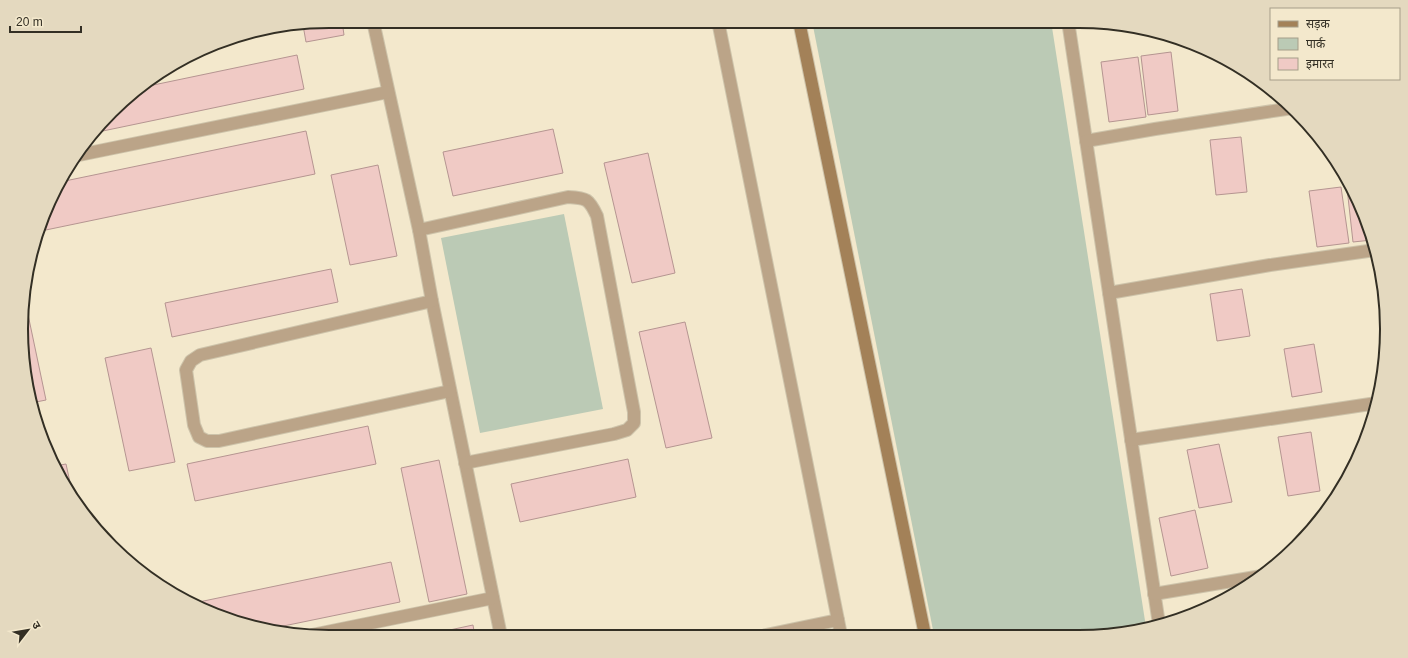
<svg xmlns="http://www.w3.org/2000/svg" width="1408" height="658" font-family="Helvetica,'Noto Sans Devanagari',sans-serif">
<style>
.green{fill:#bbcab5}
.building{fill:#f0cac5;stroke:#b59591}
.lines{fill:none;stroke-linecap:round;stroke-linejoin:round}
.lane-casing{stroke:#cdc3aa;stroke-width:14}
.street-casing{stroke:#cdc3aa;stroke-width:14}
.secondary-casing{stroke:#cdc3aa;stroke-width:14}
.lane{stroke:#bba488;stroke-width:12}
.street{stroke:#bba488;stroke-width:12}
.secondary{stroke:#a38158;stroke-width:12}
.rim{fill:none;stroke:#332f24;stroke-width:2}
</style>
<rect width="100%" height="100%" fill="#f3e8cc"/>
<g class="green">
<polygon points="812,21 1051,21 1146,627 1119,634 934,635"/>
<polygon points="564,214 603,409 480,433 441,238"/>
</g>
<g class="building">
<polygon points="329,21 342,21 344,35 306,42 303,25"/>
<polygon points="1171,52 1178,111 1148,115 1141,56"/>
<polygon points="297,55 304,89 98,132 126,97 139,88"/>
<polygon points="1138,57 1146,117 1109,122 1101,62"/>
<polygon points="553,129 563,173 453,196 443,152"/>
<polygon points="306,131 315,174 41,231 60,182"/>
<polygon points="1241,137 1247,192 1216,195 1210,140"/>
<polygon points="648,153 675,273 632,283 604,163"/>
<polygon points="378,165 397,256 350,265 331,175"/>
<polygon points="1346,179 1363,211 1372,240 1353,242"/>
<polygon points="1341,187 1349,243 1317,247 1309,191"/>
<polygon points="331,269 338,302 172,337 165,303"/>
<polygon points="1242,289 1250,336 1217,341 1210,294"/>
<polygon points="26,305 46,400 31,403 24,369"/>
<polygon points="685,322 712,438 666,448 639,332"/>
<polygon points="1314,344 1322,392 1292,397 1284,349"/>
<polygon points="151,348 175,462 129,471 105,358"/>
<polygon points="368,426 376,464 195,501 187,464"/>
<polygon points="1311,432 1320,491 1288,496 1278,437"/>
<polygon points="1219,444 1232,502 1199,508 1187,450"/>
<polygon points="628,459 636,497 520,522 511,484"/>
<polygon points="439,460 467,594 429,602 401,468"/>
<polygon points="66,464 73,496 62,483 55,466"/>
<polygon points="1195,510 1208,568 1171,576 1159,518"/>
<polygon points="391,562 400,602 264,630 211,614 194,603"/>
<polygon points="473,625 475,637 417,637"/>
</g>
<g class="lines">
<defs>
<g id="lane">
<polyline points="373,21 419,230 432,301 501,636"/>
<polyline points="718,21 841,635"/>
<polyline points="79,155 388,92"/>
<path d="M 419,230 L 568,197 C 587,198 589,199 597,216 L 634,412 L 634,423 L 627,430 L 614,434 L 465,463"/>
<polyline points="432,301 200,355 191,361 186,370 194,425 199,437 207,441 219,441 450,391"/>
<polyline points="312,635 493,598"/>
<polyline points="762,636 838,620"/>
</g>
<g id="street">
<polyline points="1068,21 1159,624"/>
<polyline points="1086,141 1155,129 1293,108"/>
<polyline points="1109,293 1270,265 1375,250"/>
<polyline points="1131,440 1377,403"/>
<polyline points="1154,594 1262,576"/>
</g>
<polyline id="secondary" points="799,21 925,635"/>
</defs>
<use href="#lane" class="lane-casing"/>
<use href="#street" class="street-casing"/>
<use href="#secondary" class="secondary-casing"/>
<use href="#lane" class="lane"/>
<use href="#street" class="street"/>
<use href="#secondary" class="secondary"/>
</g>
<path d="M0 0H1408V658H0ZM329 28H1079A301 301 0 0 1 1380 329V329A301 301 0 0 1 1079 630H329A301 301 0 0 1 28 329V329A301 301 0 0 1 329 28Z" fill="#e4d9bf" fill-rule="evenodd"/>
<path class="rim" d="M329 28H1079A301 301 0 0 1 1380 329V329A301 301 0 0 1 1079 630H329A301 301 0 0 1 28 329V329A301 301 0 0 1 329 28Z"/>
<rect x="1270" y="8" width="130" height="72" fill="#f3e8cc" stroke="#a69e89"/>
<rect x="1278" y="21" width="20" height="6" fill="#a38158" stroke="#a69e89"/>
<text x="1306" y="28" font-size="12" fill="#332f24">सड़क</text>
<rect x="1278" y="38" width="20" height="12" fill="#bbcab5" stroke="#a69e89"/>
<text x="1306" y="48" font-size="12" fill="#332f24">पार्क</text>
<rect x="1278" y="58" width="20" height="12" fill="#f0cac5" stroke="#a69e89"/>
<text x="1306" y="68" font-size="12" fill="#332f24">इमारत</text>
<g transform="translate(28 630) rotate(59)" stroke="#f3e8cc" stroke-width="3" paint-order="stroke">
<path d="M0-3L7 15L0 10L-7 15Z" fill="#332f24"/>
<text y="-6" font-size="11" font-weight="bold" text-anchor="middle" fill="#332f24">उ</text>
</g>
<path d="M10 26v6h71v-6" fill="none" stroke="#332f24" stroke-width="2"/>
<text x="16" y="26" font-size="12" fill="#332f24" stroke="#f3e8cc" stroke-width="3" paint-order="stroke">20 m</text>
</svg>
